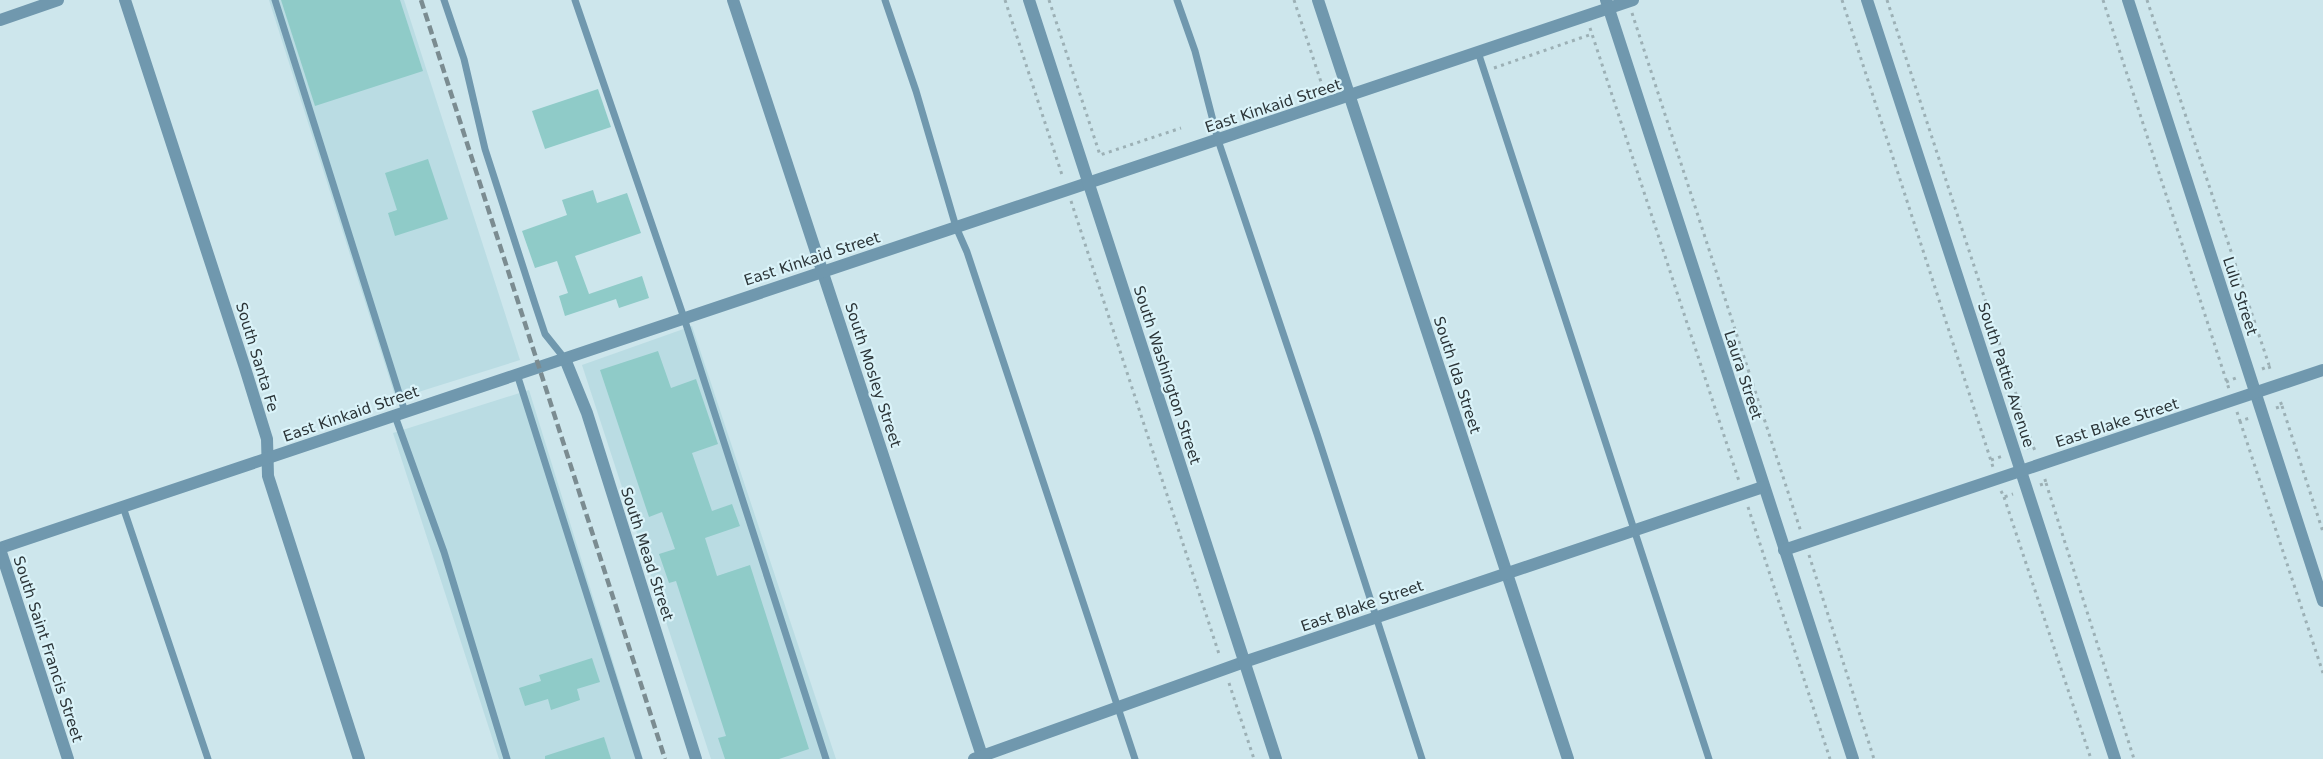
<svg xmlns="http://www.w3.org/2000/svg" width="2323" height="759" font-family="'DejaVu Sans',sans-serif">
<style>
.built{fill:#badce3}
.building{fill:#8fcbc8}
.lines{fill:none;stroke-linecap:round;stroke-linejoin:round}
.path{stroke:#9cb0b5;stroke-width:3;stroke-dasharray:3 4.5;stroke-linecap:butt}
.service{stroke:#7098ae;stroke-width:7}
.minor{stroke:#7098ae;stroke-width:12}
.tertiary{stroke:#7098ae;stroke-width:12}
.rail{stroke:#7b8c91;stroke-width:4.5;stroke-dasharray:9 4.5;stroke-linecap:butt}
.labels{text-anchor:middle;stroke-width:4.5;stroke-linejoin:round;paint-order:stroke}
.street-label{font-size:15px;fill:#2b3437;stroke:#daf3f9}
</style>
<rect width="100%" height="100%" fill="#cde6ec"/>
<g class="built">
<polygon points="269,0 404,0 520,360 396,399"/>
<polygon points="692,326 836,759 711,759 582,365"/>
<polygon points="529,390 643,759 499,759 393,433"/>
</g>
<g class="building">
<polygon points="281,0 400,0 423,71 315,106"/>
<polygon points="598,89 611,127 545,149 532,111"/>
<polygon points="428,159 448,219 395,236 388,213 397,210 385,173"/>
<polygon points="593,190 597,203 627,193 641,233 575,256 589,294 642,276 649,298 619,308 616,299 565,316 559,296 568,293 557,261 535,268 522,231 567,215 562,200"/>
<polygon points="658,351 671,388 696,379 718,444 692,453 712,511 732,504 740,526 705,538 717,576 750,565 809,749 779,759 725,759 718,738 726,736 676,581 669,583 659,554 675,549 662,512 649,517 600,370"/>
<polygon points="592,658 600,682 577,689 580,700 551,710 548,699 525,706 519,688 541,681 539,675"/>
<polygon points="604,737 611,759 545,759 545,756"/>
</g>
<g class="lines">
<g class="path">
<polyline points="1005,0 1063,178"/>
<polyline points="1049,0 1100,155 1181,128"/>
<polyline points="1294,0 1323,88"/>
<polyline points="1842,0 1993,467"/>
<polyline points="1887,0 2033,446"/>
<polyline points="2103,0 2229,389"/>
<polyline points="2147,0 2269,365"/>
<polyline points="1632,13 1801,532"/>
<polyline points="1590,28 1739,481"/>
<polyline points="1494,68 1592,34"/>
<polyline points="1071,201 1220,657"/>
<polyline points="2262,369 2269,366 2271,372"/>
<polyline points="2226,382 2236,378"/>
<polyline points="2282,406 2323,532"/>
<polyline points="2276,408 2282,406 2279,398"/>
<polyline points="2237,412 2240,421 2250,418"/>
<polyline points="2240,421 2323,673"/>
<polyline points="2027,448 2033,446 2036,453"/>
<polyline points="1991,460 2003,456"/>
<polyline points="2046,483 2134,759"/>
<polyline points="2040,485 2046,483 2044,476"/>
<polyline points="2001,491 2004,497 2013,494"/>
<polyline points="2004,497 2091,759"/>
<polyline points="1748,507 1830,759"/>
<polyline points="1809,555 1874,759"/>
<polyline points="1229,683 1254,759"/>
</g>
<g class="service">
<polyline points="275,0 405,412"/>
<polyline points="444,0 464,59 485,149 535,304 545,334 565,359"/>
<polyline points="575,0 684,318 826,759"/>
<polyline points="885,0 916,91 956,227 967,252 1135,759"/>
<polyline points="1177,0 1195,51 1218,140 1317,434 1422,759"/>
<polyline points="1478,52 1709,759"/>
<polyline points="517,374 639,759"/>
<polyline points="395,416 444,552 507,759"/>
<polyline points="123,507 208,759"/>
</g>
<g class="minor">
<polyline points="125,0 245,368 267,439 268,476 359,759"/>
<polyline points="733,0 983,759"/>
<polyline points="1318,0 1568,759"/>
<polyline points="1606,0 1853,759"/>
<polyline points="1867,0 2115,759"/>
<polyline points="2128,0 2323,601"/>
<polyline points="0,20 58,0"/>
<polyline points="565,359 587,413 696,759"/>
<polyline points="0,548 1633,0"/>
<polyline points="0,549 68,759"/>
<polyline points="1784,550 2323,370"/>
<polyline points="974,759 1244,662 1763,487"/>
</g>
<polyline class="tertiary" points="1029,0 1276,759"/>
<polyline class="rail" points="421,0 665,759"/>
</g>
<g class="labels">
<g class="street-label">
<text transform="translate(1273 106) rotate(-18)" y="5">East Kinkaid Street</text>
<text transform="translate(812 259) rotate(-18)" y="5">East Kinkaid Street</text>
<text transform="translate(2240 296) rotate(72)" y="5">Lulu Street</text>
<text transform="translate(257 357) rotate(73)" y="5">South Santa Fe</text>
<text transform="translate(873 375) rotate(72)" y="5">South Mosley Street</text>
<text transform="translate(1167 375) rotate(72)" y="5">South Washington Street</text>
<text transform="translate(1457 375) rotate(72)" y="5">South Ida Street</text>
<text transform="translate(1743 375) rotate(72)" y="5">Laura Street</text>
<text transform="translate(2006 375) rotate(72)" y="5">South Pattie Avenue</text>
<text transform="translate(351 414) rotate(-19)" y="5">East Kinkaid Street</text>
<text transform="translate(2117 423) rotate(-18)" y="5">East Blake Street</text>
<text transform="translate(647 554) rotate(72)" y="5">South Mead Street</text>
<text transform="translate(1362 606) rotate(-19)" y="5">East Blake Street</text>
<text transform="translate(48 649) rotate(72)" y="5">South Saint Francis Street</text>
</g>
</g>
</svg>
